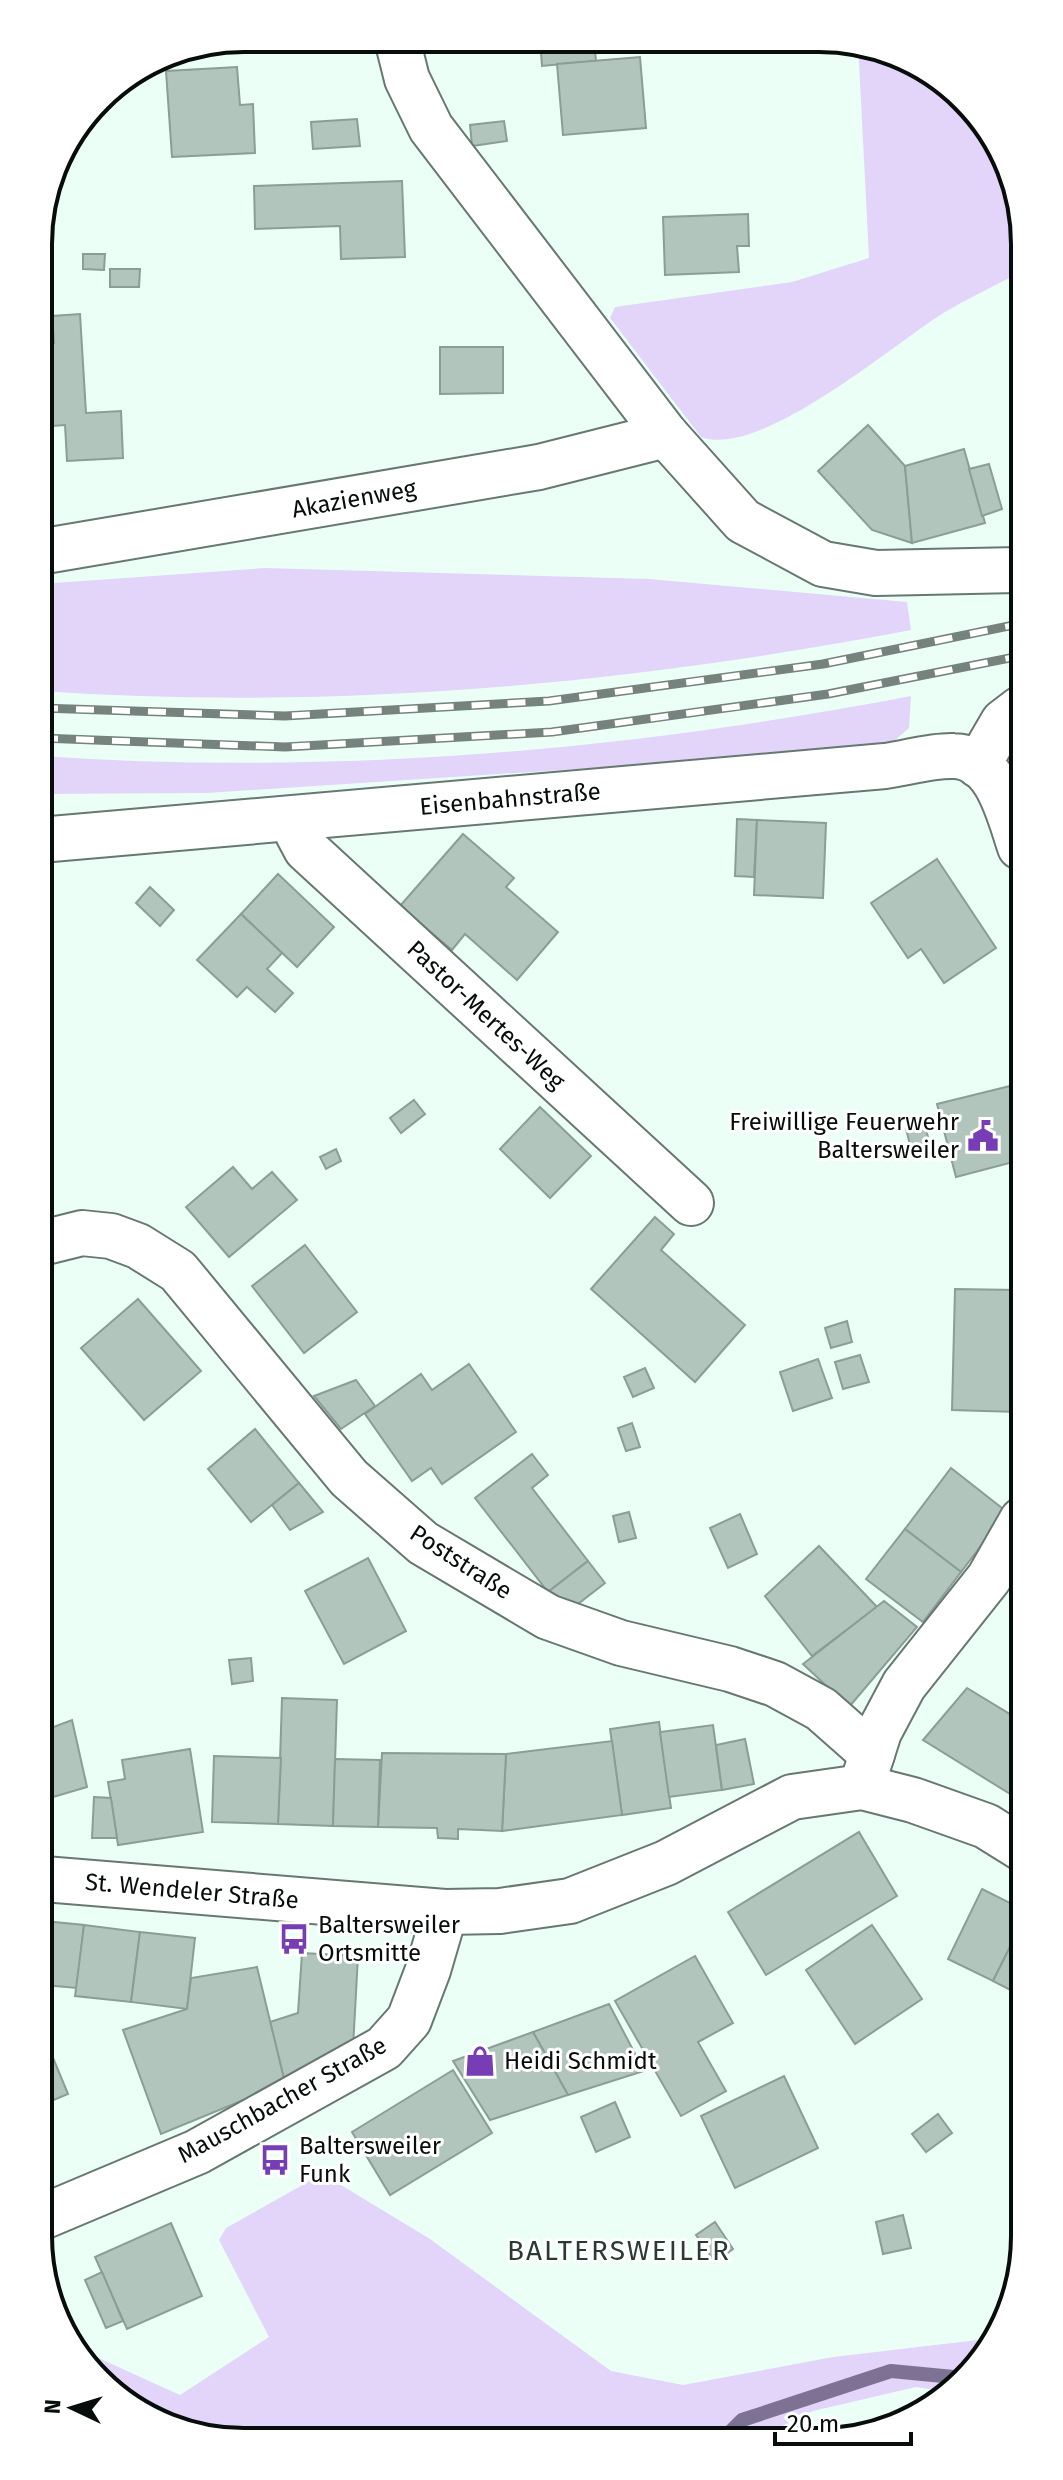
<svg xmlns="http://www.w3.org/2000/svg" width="1063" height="2480" font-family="'Fira Sans',sans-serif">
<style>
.green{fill:#e3d5f9}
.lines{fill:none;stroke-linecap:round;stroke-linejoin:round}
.stream{stroke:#7d7294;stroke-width:14}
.building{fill:#b1c5bd;stroke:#8b9d96;stroke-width:2}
.minor-casing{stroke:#667871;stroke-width:48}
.major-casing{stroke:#667871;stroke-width:48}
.minor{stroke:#fff;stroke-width:44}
.major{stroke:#fff;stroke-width:44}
.rail-casing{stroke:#75827d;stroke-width:9}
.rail{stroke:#fff;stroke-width:6;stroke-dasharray:18;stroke-linecap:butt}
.labels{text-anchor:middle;stroke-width:6;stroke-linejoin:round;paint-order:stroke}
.street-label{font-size:24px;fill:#070d0b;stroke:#fff}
.poi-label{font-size:24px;fill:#070d0b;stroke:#fff;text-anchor:start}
.quarter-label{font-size:28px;letter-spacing:2px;fill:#2a3a34;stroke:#fff}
.rim{fill:none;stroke:#070d0b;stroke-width:4}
</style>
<rect width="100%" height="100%" fill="#ebfff7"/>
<g class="green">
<path d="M 858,42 L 955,89 L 1018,191 L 1018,273 C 993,287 966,299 942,314 C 891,346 760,459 701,437 L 610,318 L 615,307 L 792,282 L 869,258 Z"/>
<path d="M 265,568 L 649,579 L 907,602 L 911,630 C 624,685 332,711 40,691 L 40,584 Z"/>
<path d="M 911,696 L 909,728 L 885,749 L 207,793 L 40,794 L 40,756 C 331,776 624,751 911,696 Z"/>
<polygon points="315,2178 336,2182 430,2239 611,2371 683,2385 833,2357 995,2338 974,2372 943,2391 916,2387 813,2411 762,2436 204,2438 108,2391 83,2351 180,2395 269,2337 219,2240 226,2228"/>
</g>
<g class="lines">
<polyline class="stream" points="726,2436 742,2420 891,2371 964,2378"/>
</g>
<g class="building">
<polygon points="540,40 594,40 596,61 542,66"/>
<polygon points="640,57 646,128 563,135 557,64"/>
<polygon points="237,67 240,105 253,104 255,153 172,157 166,71"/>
<polygon points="357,119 360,146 313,149 311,122"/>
<polygon points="504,121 507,141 472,146 470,125"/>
<polygon points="402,181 405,257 341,259 340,226 255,229 254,186"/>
<polygon points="748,214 749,246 737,246 739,272 665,275 663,217"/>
<polygon points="83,254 105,254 104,270 83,269"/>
<polygon points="110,269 140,269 139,287 110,287"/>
<polygon points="80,314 86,413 121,411 123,458 67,461 65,425 39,427 39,344 54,343 52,316"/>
<polygon points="440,347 503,347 503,393 440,394"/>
<polygon points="868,425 905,466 912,543 872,530 818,471"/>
<polygon points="964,449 985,523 912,543 905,466"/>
<polygon points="989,464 1002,509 982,516 969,469"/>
<polygon points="737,819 757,820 754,877 735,876"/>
<polygon points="757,820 826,823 823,898 754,895"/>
<polygon points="463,834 514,878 506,887 558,932 517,980 465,934 452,950 400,906"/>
<polygon points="937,859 996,948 944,983 921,949 908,958 871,903"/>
<polygon points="278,874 334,927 297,967 241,914"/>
<polygon points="150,887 174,910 160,926 136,903"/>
<polygon points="241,914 282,953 267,969 293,993 275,1012 247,987 237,997 197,960"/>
<polygon points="1014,1085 1021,1112 1021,1160 956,1177 937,1104"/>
<polygon points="414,1100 425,1114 401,1133 390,1118"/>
<polygon points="540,1107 591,1156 550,1198 500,1149"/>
<polygon points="924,1123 931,1147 912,1152 906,1129"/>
<polygon points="336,1149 341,1161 326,1169 320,1157"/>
<polygon points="233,1167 252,1189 272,1172 297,1200 229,1257 186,1207"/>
<polygon points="655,1217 674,1234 661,1250 745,1325 695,1382 591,1289"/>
<polygon points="305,1245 357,1312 304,1353 252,1286"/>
<polygon points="955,1289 1022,1290 1022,1412 952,1410"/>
<polygon points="138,1299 201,1371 144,1420 81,1348"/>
<polygon points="847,1321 852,1342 831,1348 825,1328"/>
<polygon points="860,1355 869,1382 843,1389 835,1362"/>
<polygon points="818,1359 832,1398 793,1411 780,1372"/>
<polygon points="469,1364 516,1432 442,1484 431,1468 412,1481 365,1414 421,1374 432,1390"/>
<polygon points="645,1368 654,1388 633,1397 624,1377"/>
<polygon points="356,1380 375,1406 341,1429 314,1396"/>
<polygon points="632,1423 640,1447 626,1451 618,1428"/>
<polygon points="255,1429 299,1483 251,1522 208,1469"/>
<polygon points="532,1454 548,1475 532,1488 588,1561 548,1592 475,1498"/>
<polygon points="951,1468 1007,1512 961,1572 905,1529"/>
<polygon points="299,1483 323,1512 290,1530 272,1505"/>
<polygon points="629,1512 636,1538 619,1542 613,1516"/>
<polygon points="740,1514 757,1554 728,1568 710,1528"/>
<polygon points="905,1529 961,1572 923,1622 866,1579"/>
<polygon points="819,1546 877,1607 812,1656 765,1596"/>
<polygon points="368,1558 406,1631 344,1664 305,1591"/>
<polygon points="588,1561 605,1583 565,1614 548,1592"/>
<polygon points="884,1601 917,1627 849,1707 803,1664"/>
<polygon points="251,1658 253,1681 232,1684 229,1660"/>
<polygon points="967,1688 1023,1722 1023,1802 923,1740"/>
<polygon points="282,1698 337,1700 333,1826 278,1824"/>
<polygon points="72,1720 87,1787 43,1800 43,1731"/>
<polygon points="659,1722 671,1808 622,1815 610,1729"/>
<polygon points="713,1725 722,1790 669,1797 660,1732"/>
<polygon points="745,1739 754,1784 722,1790 716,1745"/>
<polygon points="612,1741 622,1815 502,1831 506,1754"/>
<polygon points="190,1749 203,1832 118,1845 108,1782 125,1779 122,1760"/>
<polygon points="382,1753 506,1754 502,1831 458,1829 458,1839 438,1838 437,1828 378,1827"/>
<polygon points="214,1756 281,1758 278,1824 212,1822"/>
<polygon points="335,1759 380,1760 378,1827 333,1826"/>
<polygon points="94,1797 111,1798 117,1838 92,1838"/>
<polygon points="859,1832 897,1896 766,1975 728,1912"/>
<polygon points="982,1889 1024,1910 1024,1919 993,1981 948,1959"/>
<polygon points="1024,1919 1024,1997 993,1981"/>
<polygon points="44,1921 84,1925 77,1988 44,1985"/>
<polygon points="84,1925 140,1932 131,2002 75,1996"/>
<polygon points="872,1925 922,1999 855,2044 806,1970"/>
<polygon points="140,1932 195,1938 187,2009 131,2002"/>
<polygon points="302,1953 358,1956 353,2048 285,2083 270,2022 298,2013"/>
<polygon points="695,1956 733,2023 698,2042 726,2091 681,2116 615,2001"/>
<polygon points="257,1967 285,2083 161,2134 123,2030 187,2009 191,1978"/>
<polygon points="609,2004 644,2071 568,2095 533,2032"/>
<polygon points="533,2032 568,2095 490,2120 453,2061"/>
<polygon points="44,2036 68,2094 44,2104"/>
<polygon points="453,2070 492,2133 390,2195 352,2132"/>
<polygon points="784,2076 818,2148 735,2188 701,2116"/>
<polygon points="615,2102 630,2137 596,2152 581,2117"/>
<polygon points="938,2114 952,2133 926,2152 912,2134"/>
<polygon points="903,2215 911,2248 883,2254 876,2222"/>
<polygon points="715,2222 733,2249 715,2262 696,2235"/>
<polygon points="171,2223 202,2296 127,2329 95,2257"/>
<polygon points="102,2272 123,2321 106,2328 85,2280"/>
</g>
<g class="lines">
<defs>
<g id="minor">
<polyline points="397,39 407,79 431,128 666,435 743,521 823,564 876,573 1019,570"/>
<polyline points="39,552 539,467 666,435"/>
<polyline points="978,765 1003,722 1020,709"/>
<polyline points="295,818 298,834 306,849 691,1203"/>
<path d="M 40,840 L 885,766 C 907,763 932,755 954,756 C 997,757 1009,815 1020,847"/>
<polyline points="42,1243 82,1233 111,1236 138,1246 178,1271 349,1478 423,1543 548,1617 621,1643 730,1669 775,1684 821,1709 872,1754"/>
<polyline points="864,1779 879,1732 904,1685 989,1578 1022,1520"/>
<polyline points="45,2216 197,2152 384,2048 409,2020 428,1970 445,1912"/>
</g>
<polyline id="major" points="44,1879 445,1912 500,1911 570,1901 666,1863 792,1797 862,1787 913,1800 986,1826 1023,1849"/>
</defs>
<use href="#minor" class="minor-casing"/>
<use href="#major" class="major-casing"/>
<use href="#minor" class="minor"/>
<use href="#major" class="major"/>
<defs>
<g id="rail">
<polyline points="40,708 285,716 549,701 823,664 1019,624"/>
<polyline points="40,738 285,747 552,732 828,694 1020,656"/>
</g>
</defs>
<use href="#rail" class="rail-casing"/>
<use href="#rail" class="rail"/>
</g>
<defs>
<symbol id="civic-bare" viewBox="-9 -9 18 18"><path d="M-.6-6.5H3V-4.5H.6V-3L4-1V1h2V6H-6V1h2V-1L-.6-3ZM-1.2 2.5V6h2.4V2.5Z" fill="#773db4" stroke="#fff" stroke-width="2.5" paint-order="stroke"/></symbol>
<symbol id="bus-bare" viewBox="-9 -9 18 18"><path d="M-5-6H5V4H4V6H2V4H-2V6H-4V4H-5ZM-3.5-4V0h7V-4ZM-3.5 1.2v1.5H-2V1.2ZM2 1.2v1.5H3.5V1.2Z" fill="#773db4" stroke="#fff" stroke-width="2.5" paint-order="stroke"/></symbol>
<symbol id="shop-bare" viewBox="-9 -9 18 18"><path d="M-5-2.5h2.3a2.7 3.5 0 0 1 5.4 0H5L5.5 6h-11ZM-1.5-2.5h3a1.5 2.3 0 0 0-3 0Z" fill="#773db4" stroke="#fff" stroke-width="2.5" paint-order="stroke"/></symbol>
</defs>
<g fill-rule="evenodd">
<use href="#civic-bare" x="961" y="1114" width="44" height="44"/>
<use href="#bus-bare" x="272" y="1917" width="44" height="44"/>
<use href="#shop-bare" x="458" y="2039" width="44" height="44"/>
<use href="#bus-bare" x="253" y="2138" width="44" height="44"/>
</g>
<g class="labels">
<g class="street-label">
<text transform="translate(354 499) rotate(-10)" y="8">Akazienweg</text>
<text transform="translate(510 799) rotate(-5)" y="8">Eisenbahnstraße</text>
<text transform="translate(486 1015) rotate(43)" y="8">Pastor-Mertes-Weg</text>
<text transform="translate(461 1562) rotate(33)" y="8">Poststraße</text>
<text transform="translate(192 1891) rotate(5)" y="8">St. Wendeler Straße</text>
<text transform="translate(282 2100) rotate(-29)" y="8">Mauschbacher Straße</text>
</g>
<g class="poi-label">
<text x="959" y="1130" text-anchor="end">Freiwillige Feuerwehr<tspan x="959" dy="28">Baltersweiler</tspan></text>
<text x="318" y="1933">Baltersweiler<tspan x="318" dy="28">Ortsmitte</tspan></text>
<text x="504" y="2069">Heidi Schmidt</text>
<text x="299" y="2154">Baltersweiler<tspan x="299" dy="28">Funk</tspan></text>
</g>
<g class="quarter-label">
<text x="619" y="2260">BALTERSWEILER</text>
</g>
</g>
<path d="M0 0H1063V2480H0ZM244 52H819A192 192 0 0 1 1011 244V2236A192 192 0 0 1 819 2428H244A192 192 0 0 1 52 2236V244A192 192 0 0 1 244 52Z" fill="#fff" fill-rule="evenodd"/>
<path class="rim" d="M244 52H819A192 192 0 0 1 1011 244V2236A192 192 0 0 1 819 2428H244A192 192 0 0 1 52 2236V244A192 192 0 0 1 244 52Z"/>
<g transform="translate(72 2408) rotate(274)" stroke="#ffffff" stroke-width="6" paint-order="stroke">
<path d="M0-6L14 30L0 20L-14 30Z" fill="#070d0b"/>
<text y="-12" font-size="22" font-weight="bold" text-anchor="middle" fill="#070d0b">N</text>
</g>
<path d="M775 2432v12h136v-12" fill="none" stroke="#070d0b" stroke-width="4"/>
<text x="787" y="2432" font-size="24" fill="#070d0b" stroke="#ffffff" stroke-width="6" paint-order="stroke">20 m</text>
</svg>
